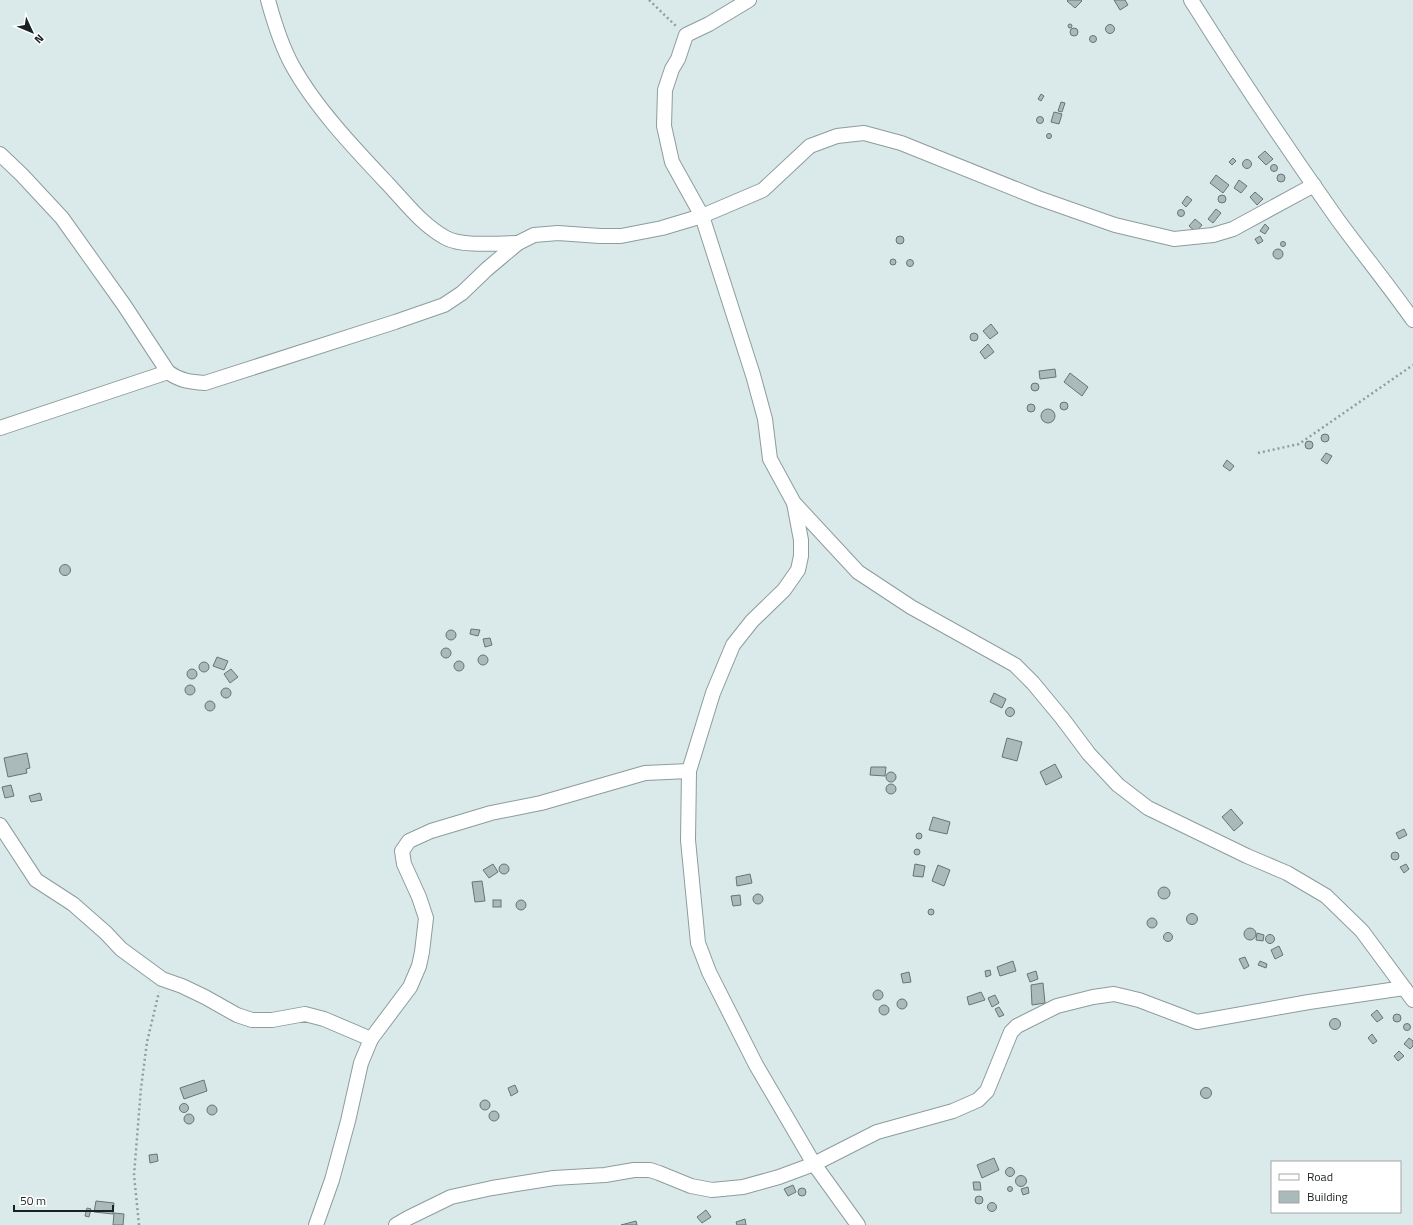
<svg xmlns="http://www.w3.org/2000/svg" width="1413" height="1225" font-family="'Titillium Web',sans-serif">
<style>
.building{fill:#aababa;stroke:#667474}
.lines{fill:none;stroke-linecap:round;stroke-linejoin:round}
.street-casing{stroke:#8d9c9d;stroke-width:16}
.path{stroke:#919d9d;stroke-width:2.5;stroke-dasharray:2 3;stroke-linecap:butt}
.street{stroke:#fff;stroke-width:14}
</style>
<rect width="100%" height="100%" fill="#daeaeb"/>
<g class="building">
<polygon points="1068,0 1081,0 1082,1 1075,8 1067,1"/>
<polygon points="1114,0 1125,0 1128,5 1120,10"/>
<circle cx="1070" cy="26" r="2"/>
<circle cx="1110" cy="29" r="4.5"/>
<circle cx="1074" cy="32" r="4"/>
<circle cx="1093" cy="39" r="3.5"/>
<polygon points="1041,94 1044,96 1041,101 1038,99"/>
<polygon points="1061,102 1065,103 1062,112 1058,111"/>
<polygon points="1054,112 1062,114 1059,124 1051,122"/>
<circle cx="1040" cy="120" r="3.5"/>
<circle cx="1049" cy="136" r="2.5"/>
<polygon points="1265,151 1273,159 1266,165 1258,157"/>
<polygon points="1233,158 1236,161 1232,165 1229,162"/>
<circle cx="1247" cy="164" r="4.5"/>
<circle cx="1274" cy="168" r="3.5"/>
<circle cx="1281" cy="178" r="4"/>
<polygon points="1216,175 1229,185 1223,193 1210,183"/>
<polygon points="1239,180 1247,186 1241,193 1234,188"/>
<polygon points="1255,192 1263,199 1257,205 1250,197"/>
<circle cx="1222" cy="199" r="4"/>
<polygon points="1187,196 1192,200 1186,207 1182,203"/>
<polygon points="1216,209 1221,213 1213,223 1208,219"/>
<circle cx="1181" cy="213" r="3.5"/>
<polygon points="1195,219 1202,225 1196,232 1189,226"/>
<polygon points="1265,224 1269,228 1265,234 1260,231"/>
<circle cx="900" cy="240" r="4"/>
<polygon points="1260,236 1263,241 1258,244 1255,239"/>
<circle cx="1283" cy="244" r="2.5"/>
<circle cx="1278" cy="254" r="5"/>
<circle cx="893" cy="262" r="3"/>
<circle cx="910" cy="263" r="3.5"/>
<polygon points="991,324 998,333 990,339 983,331"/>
<circle cx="974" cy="337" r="4"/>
<polygon points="988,344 994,352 985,359 980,352"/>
<polygon points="1055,369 1056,377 1040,379 1039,371"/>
<polygon points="1070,373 1088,387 1082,396 1064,382"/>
<circle cx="1035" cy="387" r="4"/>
<circle cx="1064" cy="406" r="4"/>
<circle cx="1031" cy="408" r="4"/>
<circle cx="1048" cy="416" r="7"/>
<circle cx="1325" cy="438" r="4"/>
<circle cx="1309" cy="445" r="4"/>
<polygon points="1326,453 1332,456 1327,464 1321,460"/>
<polygon points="1227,460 1234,466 1230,471 1223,466"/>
<circle cx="65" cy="570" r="5.5"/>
<polygon points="471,629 480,630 478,636 470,634"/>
<circle cx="451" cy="635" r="5"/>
<polygon points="490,638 492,645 485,647 483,639"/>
<circle cx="446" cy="653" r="5"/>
<circle cx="483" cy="660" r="5"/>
<polygon points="217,657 228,661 224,670 213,666"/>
<circle cx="459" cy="666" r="5"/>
<circle cx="204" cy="667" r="5"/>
<circle cx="192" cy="674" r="5"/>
<polygon points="231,669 238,677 230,683 224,674"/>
<circle cx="190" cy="690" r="5"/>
<circle cx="226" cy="693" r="5"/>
<polygon points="994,693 1006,699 1002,708 990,702"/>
<circle cx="210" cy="706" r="5"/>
<circle cx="1010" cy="712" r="4.5"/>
<polygon points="1007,738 1022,742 1017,761 1002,757"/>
<polygon points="27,753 30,768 26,769 27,773 8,777 4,758"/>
<polygon points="1055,764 1062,777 1046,785 1040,772"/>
<polygon points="871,767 886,767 885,776 870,775"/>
<circle cx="891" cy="777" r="5"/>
<circle cx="891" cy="789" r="5"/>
<polygon points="11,785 14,796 5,798 2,787"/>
<polygon points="40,793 42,800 31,802 29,796"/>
<polygon points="1231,809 1243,823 1234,831 1222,817"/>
<polygon points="933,817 950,822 947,834 929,830"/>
<polygon points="1404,829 1407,835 1399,839 1396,833"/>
<circle cx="919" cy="836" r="3"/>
<circle cx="917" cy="852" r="3"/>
<circle cx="1395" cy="856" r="4"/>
<circle cx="504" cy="869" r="5"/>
<polygon points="493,864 498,872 489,878 483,870"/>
<polygon points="915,864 925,866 923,877 913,876"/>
<polygon points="1406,864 1409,869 1404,873 1400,867"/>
<polygon points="938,865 950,870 944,886 932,881"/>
<polygon points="750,874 752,883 737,886 736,877"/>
<polygon points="482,881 485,901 475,902 472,882"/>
<circle cx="1164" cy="893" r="6"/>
<circle cx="758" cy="899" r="5"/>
<polygon points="740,895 741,905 733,906 731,896"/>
<circle cx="521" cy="905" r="5"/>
<rect x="493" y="900" width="8" height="7"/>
<circle cx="931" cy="912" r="3"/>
<circle cx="1192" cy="919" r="5.5"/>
<circle cx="1152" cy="923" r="5"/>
<circle cx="1250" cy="934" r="6"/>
<circle cx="1168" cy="937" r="4.5"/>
<polygon points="1257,933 1264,935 1263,941 1256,940"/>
<circle cx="1270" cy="939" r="4.5"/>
<polygon points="1279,946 1283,955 1275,959 1271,950"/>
<polygon points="1245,957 1249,966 1244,969 1239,959"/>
<polygon points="1013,961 1016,971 1000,976 997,967"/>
<polygon points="1260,961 1267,964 1266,968 1258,965"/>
<polygon points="990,970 991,975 986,977 985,971"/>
<polygon points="1036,971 1038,979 1030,982 1027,974"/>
<polygon points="909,972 911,982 903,983 901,974"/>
<polygon points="1043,983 1045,1003 1032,1005 1031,985"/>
<circle cx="878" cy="995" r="5"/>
<polygon points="981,992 985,1000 969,1005 967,997"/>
<polygon points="995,995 999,1003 992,1007 988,998"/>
<circle cx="902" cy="1004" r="5"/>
<circle cx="884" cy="1010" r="5"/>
<polygon points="999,1007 1004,1015 999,1017 995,1009"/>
<polygon points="1377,1010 1383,1018 1377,1022 1371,1015"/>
<circle cx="1397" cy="1018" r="4"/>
<circle cx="1335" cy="1024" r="5.5"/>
<circle cx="1407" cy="1027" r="3.5"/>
<polygon points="1372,1034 1377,1041 1373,1044 1368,1038"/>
<polygon points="1409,1038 1413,1041 1413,1046 1410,1049 1404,1044"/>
<polygon points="1399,1051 1404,1056 1398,1061 1394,1056"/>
<polygon points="204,1080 207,1091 184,1099 180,1088"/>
<polygon points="515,1085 518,1092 511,1096 508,1088"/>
<circle cx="1206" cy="1093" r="5.5"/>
<circle cx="485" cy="1105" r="5"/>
<circle cx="184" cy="1108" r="4.5"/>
<circle cx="212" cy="1110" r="5"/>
<circle cx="494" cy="1116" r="5"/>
<circle cx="189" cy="1119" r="5"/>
<polygon points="157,1154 158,1161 150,1163 149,1155"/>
<polygon points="994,1158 999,1170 982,1178 977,1165"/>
<circle cx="1010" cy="1172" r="4.5"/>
<circle cx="1021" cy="1181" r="5.5"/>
<polygon points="973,1182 980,1182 981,1190 974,1190"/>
<polygon points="793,1185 796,1192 788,1196 784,1189"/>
<circle cx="1010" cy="1189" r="2.5"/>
<polygon points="1028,1187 1029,1193 1023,1195 1021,1189"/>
<circle cx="802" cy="1192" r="4"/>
<circle cx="979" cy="1200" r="4"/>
<polygon points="96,1201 114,1203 113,1214 94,1212"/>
<circle cx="992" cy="1207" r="4.5"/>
<polygon points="87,1208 91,1209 89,1217 85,1216"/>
<polygon points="706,1210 711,1217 702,1223 697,1217"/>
<polygon points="114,1213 124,1214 123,1225 113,1225"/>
<polygon points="745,1219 746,1225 737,1225 736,1222"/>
<polygon points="636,1221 637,1225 621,1225"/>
</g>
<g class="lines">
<defs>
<g id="street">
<path d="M 268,0 C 274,22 281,45 292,65 C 315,107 354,148 387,183 C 405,202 422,225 446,238 C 463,247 499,243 518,243"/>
<polyline points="749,0 709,24 686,35 678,59 672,69 665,90 664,126 672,162 702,216 753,375 765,419 770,459 794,503 858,572 911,607 1015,665 1033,683 1062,718 1089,754 1118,785 1148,808 1247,856 1287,873 1326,896 1362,931 1413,1000"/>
<path d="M 1191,0 C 1238,75 1287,148 1338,220 C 1363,254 1389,286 1413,320"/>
<path d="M 0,154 L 22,175 L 62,218 L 124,305 L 168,372 C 180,381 191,382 205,383 L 395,322 L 444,305 L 462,293 L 487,269 L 518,243 L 534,235 L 558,233 L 600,236 L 621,236 L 662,228 L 702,216 L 763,190 L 810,146 L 837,136 L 864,133 L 901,143 L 1038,198 L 1115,225 L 1174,239 L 1213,235 L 1233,229 L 1314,185"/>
<polyline points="0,428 168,372"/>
<polyline points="794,503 801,540 801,556 798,570 784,590 752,621 733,645 713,693 689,771 688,840 698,943 709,972 756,1065 814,1164 858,1225"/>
<polyline points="0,825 36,880 73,904 106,933 121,949 162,979 182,986 205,997 237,1015 252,1020 272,1020 305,1014 324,1019 371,1039"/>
<polyline points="316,1225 332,1180 348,1121 361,1063 371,1039 410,987 419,966 422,952 426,918 419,897 404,864 402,851 409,841 431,831 491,813 541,803 645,773 689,771"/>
<polyline points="396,1225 408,1218 451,1197 492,1188 554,1178 605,1175 634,1170 650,1170 659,1173 691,1186 712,1190 743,1187 779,1177 814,1164 877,1132 953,1111 978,1100 987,1091 1011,1032 1017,1026 1057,1006 1093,997 1114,994 1139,1000 1197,1022 1309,1002 1404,988"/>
</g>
</defs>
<use href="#street" class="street-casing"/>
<g class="path">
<polyline points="649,0 677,27"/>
<polyline points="1258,453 1299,444 1413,365"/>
<polyline points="139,1225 134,1175 141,1088 147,1042 159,992"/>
</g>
<use href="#street" class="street"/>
</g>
<rect x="1271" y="1161" width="130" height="52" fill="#ffffff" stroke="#a4a6a6"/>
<rect x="1279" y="1174" width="20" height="6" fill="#ffffff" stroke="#a4a6a6"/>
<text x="1307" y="1181" font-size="12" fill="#1b2121">Road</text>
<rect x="1279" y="1191" width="20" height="12" fill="#aababa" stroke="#a4a6a6"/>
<text x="1307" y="1201" font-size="12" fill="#1b2121">Building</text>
<g transform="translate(32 32) rotate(134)" stroke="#ffffff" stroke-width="3" paint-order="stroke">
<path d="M0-3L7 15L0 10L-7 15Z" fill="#1b2121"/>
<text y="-6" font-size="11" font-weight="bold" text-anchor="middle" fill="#1b2121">N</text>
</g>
<path d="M14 1205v6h99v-6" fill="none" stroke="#1b2121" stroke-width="2"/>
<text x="20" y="1205" font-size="12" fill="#1b2121" stroke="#ffffff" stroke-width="3" paint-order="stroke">50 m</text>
</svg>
